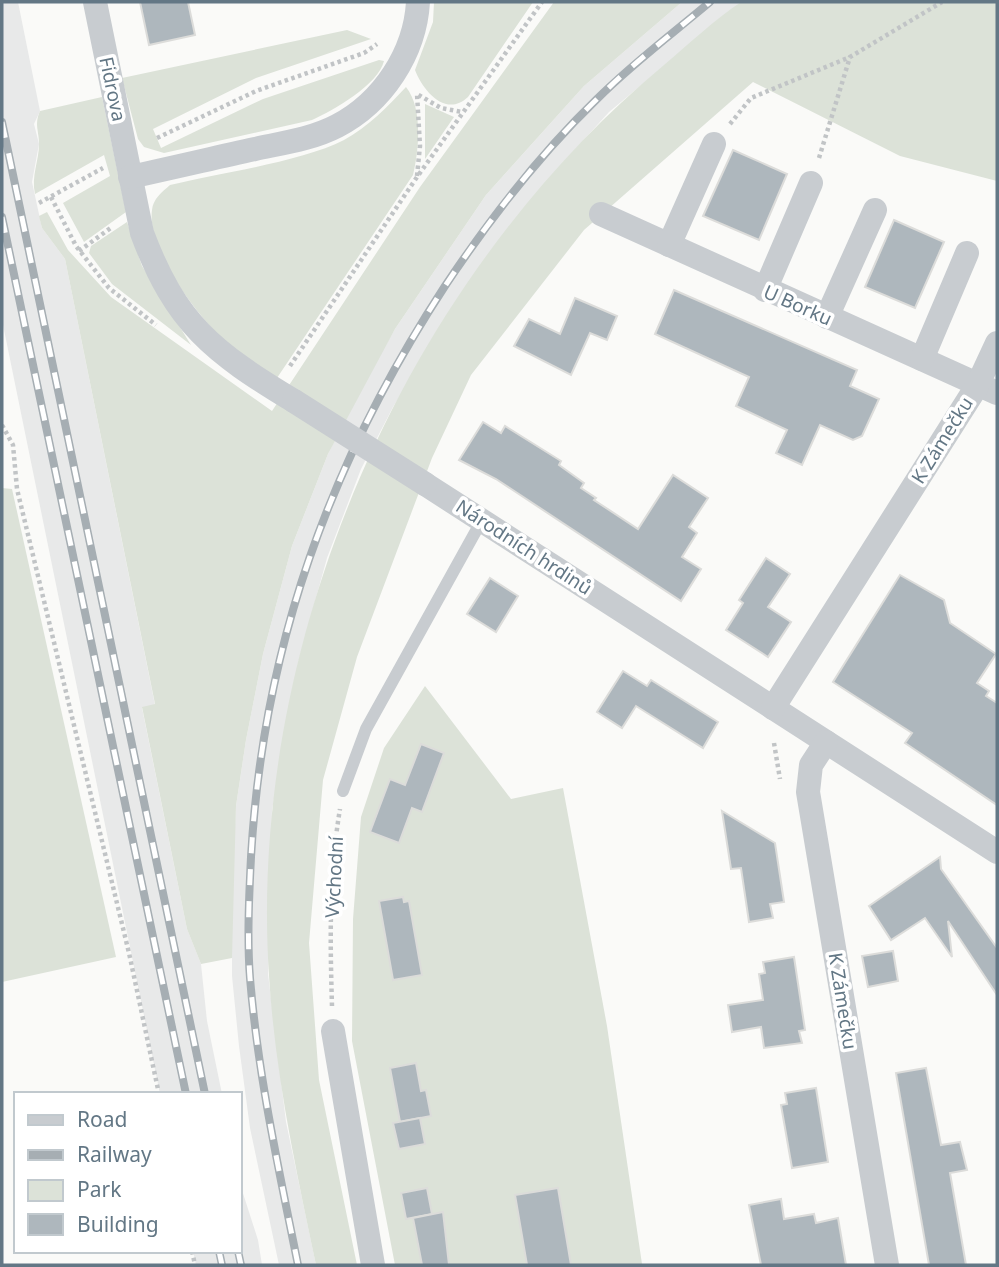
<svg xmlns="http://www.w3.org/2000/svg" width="999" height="1267" font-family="'Noto Sans',sans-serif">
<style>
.built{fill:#e8e9e9}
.green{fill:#dce2d8}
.building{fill:#aeb7bd;stroke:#dcdcda;stroke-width:2}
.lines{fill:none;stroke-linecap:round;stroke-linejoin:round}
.path{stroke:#c1c4c6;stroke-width:4.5;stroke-dasharray:3.5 3.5;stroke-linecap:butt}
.lane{stroke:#c8ccd0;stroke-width:12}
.street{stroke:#c8ccd0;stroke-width:24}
.rail-casing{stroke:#a6aeb3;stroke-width:8}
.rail{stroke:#fff;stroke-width:5;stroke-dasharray:16;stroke-linecap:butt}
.street-bridge{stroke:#c8ccd0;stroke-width:24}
.labels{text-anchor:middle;stroke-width:7;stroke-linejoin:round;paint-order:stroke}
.street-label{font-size:19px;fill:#637785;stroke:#fff}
</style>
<rect width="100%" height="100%" fill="#fafaf8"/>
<g class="built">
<polygon points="2,2 18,2 40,111 34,124 39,144 32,182 42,228 65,259 155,705 142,708 187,929 201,964 207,1021 222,1094 160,1094 2,320"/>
<polygon points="682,2 741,2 609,112 561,165 470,282 393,407 361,469 327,558 298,663 272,810 268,974 286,1122 316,1265 279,1265 250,1128 239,1046 232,976 232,883 236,806 246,740 263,654 292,546 328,454 360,389 395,329 486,195 584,86"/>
<polygon points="240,1184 258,1240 262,1265 196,1265 193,1251 240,1251"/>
</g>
<g class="green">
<path d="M 434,2 L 533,2 L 468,97 C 446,118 423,91 415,70 L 433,22 Z"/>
<polygon points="554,2 682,2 584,86 486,195 395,329 328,454 292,546 263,654 246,740 236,806 232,958 201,964 187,929 142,707 155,704 65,259 42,228 39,216 47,212 68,250 111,297 272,411 420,187"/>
<path d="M 741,2 L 997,2 L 997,181 L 900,156 L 753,82 L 584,230 L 471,375 L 432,458 L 357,657 L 323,780 L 309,943 L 319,1080 L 357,1265 L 316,1265 C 296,1170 275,1074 269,976 C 247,640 405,280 664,65 C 689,44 714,20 741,2 Z"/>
<path d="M 347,30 L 371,39 L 256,78 L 153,129 L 161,148 L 263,99 L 379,60 L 384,61 C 378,85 334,110 312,120 L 164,153 L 144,147 L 138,139 L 122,78 Z"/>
<path d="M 406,87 C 423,108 419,150 413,175 L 277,378 C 264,369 249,361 236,351 C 205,327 146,252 152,210 C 153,199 162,192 170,185 C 219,173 301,162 344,140 C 368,127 387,107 406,87 Z"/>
<path d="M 102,97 L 126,212 L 84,242 L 63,203 L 110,176 L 104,155 L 35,194 C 31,176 39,161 39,144 C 39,130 34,125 40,111 Z"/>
<polygon points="425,104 454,117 425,159"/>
<polygon points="127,222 142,266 191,345 112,284 89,253 91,246"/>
<polygon points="2,488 12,489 116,957 2,982"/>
<polygon points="425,686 511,799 563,788 607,1026 642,1264 646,1265 395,1265 352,1041 353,919 361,817 384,748"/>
</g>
<g class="building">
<polygon points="140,2 188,2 195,35 149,45"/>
<polygon points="733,150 787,174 759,240 703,216"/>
<polygon points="894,220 944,242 915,308 865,287"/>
<polygon points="674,290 857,370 850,386 879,399 862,436 853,440 820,425 802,465 776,453 787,430 736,406 749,377 655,334"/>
<polygon points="575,298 617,316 607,340 590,333 571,375 514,346 529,319 560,334"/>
<polygon points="483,422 501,433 505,426 561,461 559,465 584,483 581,488 596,498 594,500 638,529 673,475 708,498 689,527 697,533 682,557 701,569 681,601 496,479 459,460"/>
<polygon points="766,558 790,574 768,607 791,622 768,657 726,630 743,603 739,600"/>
<polygon points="900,575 944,600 950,623 996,654 977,683 989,691 986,696 997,703 997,805 905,743 912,733 833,682"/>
<polygon points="490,578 518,596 496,632 467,614"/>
<polygon points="623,671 647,686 651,680 718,722 703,748 636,706 622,728 597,712"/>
<polygon points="421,744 444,753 422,812 412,808 399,843 370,832 390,779 405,785"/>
<polygon points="722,811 775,843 784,902 770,904 773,918 749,922 741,868 731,869"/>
<polygon points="940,857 941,869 997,948 997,995 948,921 952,957 925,918 891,940 869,906"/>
<polygon points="403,897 404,902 409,901 422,975 393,980 379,901"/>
<polygon points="893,951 898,981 868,987 862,956"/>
<polygon points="794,957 805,1030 799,1031 802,1043 764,1048 761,1027 732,1032 728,1005 763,1000 759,974 765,973 763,962"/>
<polygon points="416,1063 421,1091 426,1090 431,1116 400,1122 390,1068"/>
<polygon points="926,1068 941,1145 960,1142 967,1170 950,1173 966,1265 929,1265 896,1073"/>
<polygon points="816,1088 828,1162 792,1168 781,1105 787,1104 785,1093"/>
<polygon points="420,1118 425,1144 399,1149 393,1123"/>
<polygon points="427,1188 432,1214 406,1219 401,1193"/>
<polygon points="558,1188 571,1265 527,1265 515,1195"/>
<polygon points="781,1199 784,1219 814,1214 816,1223 838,1218 846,1265 761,1265 749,1205"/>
<polygon points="443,1212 449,1265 422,1265 413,1218"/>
</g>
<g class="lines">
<g class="path">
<polyline points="730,124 751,98 850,57"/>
<polyline points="157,138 256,91 364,53 377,44"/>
<polyline points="819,158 850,57 942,2"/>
<polyline points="417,176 420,146 417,94 441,108 462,112"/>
<polyline points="51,197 76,246 109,288 156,325"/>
<polyline points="39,203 103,168"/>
<polyline points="79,251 112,227"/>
<polyline points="290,366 417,177 542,2"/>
<polyline points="2,425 13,445 17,489 129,953 159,1094"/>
<polyline points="774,743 780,779"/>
<path d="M 332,1006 C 330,940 329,874 340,809"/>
<polyline points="192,1251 195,1265"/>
</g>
<polyline class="lane" points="343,791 366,729 482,520"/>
<g class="street">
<path d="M 95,2 L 142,233 C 176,324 213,352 294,401"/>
<path d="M 130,177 C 172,168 214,158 255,149 C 283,143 312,139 337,126 C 383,102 415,53 418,2"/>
<polyline points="601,214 997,393"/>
<polyline points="669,245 714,144"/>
<polyline points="765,290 811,183"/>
<polyline points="827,317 875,210"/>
<polyline points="922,359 967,253"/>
<polyline points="425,484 997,852"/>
<polyline points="773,708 977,386 997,343"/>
<polyline points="826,742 811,765 808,792 887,1265"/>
<polyline points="333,1031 373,1265"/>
</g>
<defs>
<g id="rail">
<polyline points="2,122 205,1094"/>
<polyline points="2,217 186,1094"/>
<polyline points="219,1251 222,1265"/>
<polyline points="238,1251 241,1265"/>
<path d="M 298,1265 C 279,1170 258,1076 250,978 C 247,939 249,897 251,857 C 263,646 330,462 445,286 C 489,220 539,155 597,99 C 632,64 672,34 710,2"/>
</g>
</defs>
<use href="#rail" class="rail-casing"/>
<use href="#rail" class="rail"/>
<polyline class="street-bridge" points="294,401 425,484"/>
</g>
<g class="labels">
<g class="street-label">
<text transform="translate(113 89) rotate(78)" y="7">Fidrova</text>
<text transform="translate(798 305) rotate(24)" y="7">U Borku</text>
<text transform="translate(942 440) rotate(-58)" y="7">K Zámečku</text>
<text transform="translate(524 547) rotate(33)" y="7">Národních hrdinů</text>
<text transform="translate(334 877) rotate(-87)" y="7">Východní</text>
<text transform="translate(843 1001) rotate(81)" y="7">K Zámečku</text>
</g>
</g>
<rect width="999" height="1267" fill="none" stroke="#637785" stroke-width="7"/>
<rect x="14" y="1092" width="228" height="161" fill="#ffffff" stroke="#c1c9ce" stroke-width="2"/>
<rect x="28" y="1115" width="35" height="10" fill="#c8ccd0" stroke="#c1c9ce" stroke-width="2"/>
<text x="77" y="1127" font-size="21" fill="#637785">Road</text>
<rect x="28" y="1150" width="35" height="10" fill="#a6aeb3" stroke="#c1c9ce" stroke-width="2"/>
<text x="77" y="1162" font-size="21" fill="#637785">Railway</text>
<rect x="28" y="1180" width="35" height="21" fill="#dce2d8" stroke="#c1c9ce" stroke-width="2"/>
<text x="77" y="1197" font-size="21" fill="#637785">Park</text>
<rect x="28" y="1214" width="35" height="21" fill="#aeb7bd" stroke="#c1c9ce" stroke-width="2"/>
<text x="77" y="1232" font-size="21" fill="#637785">Building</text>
</svg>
